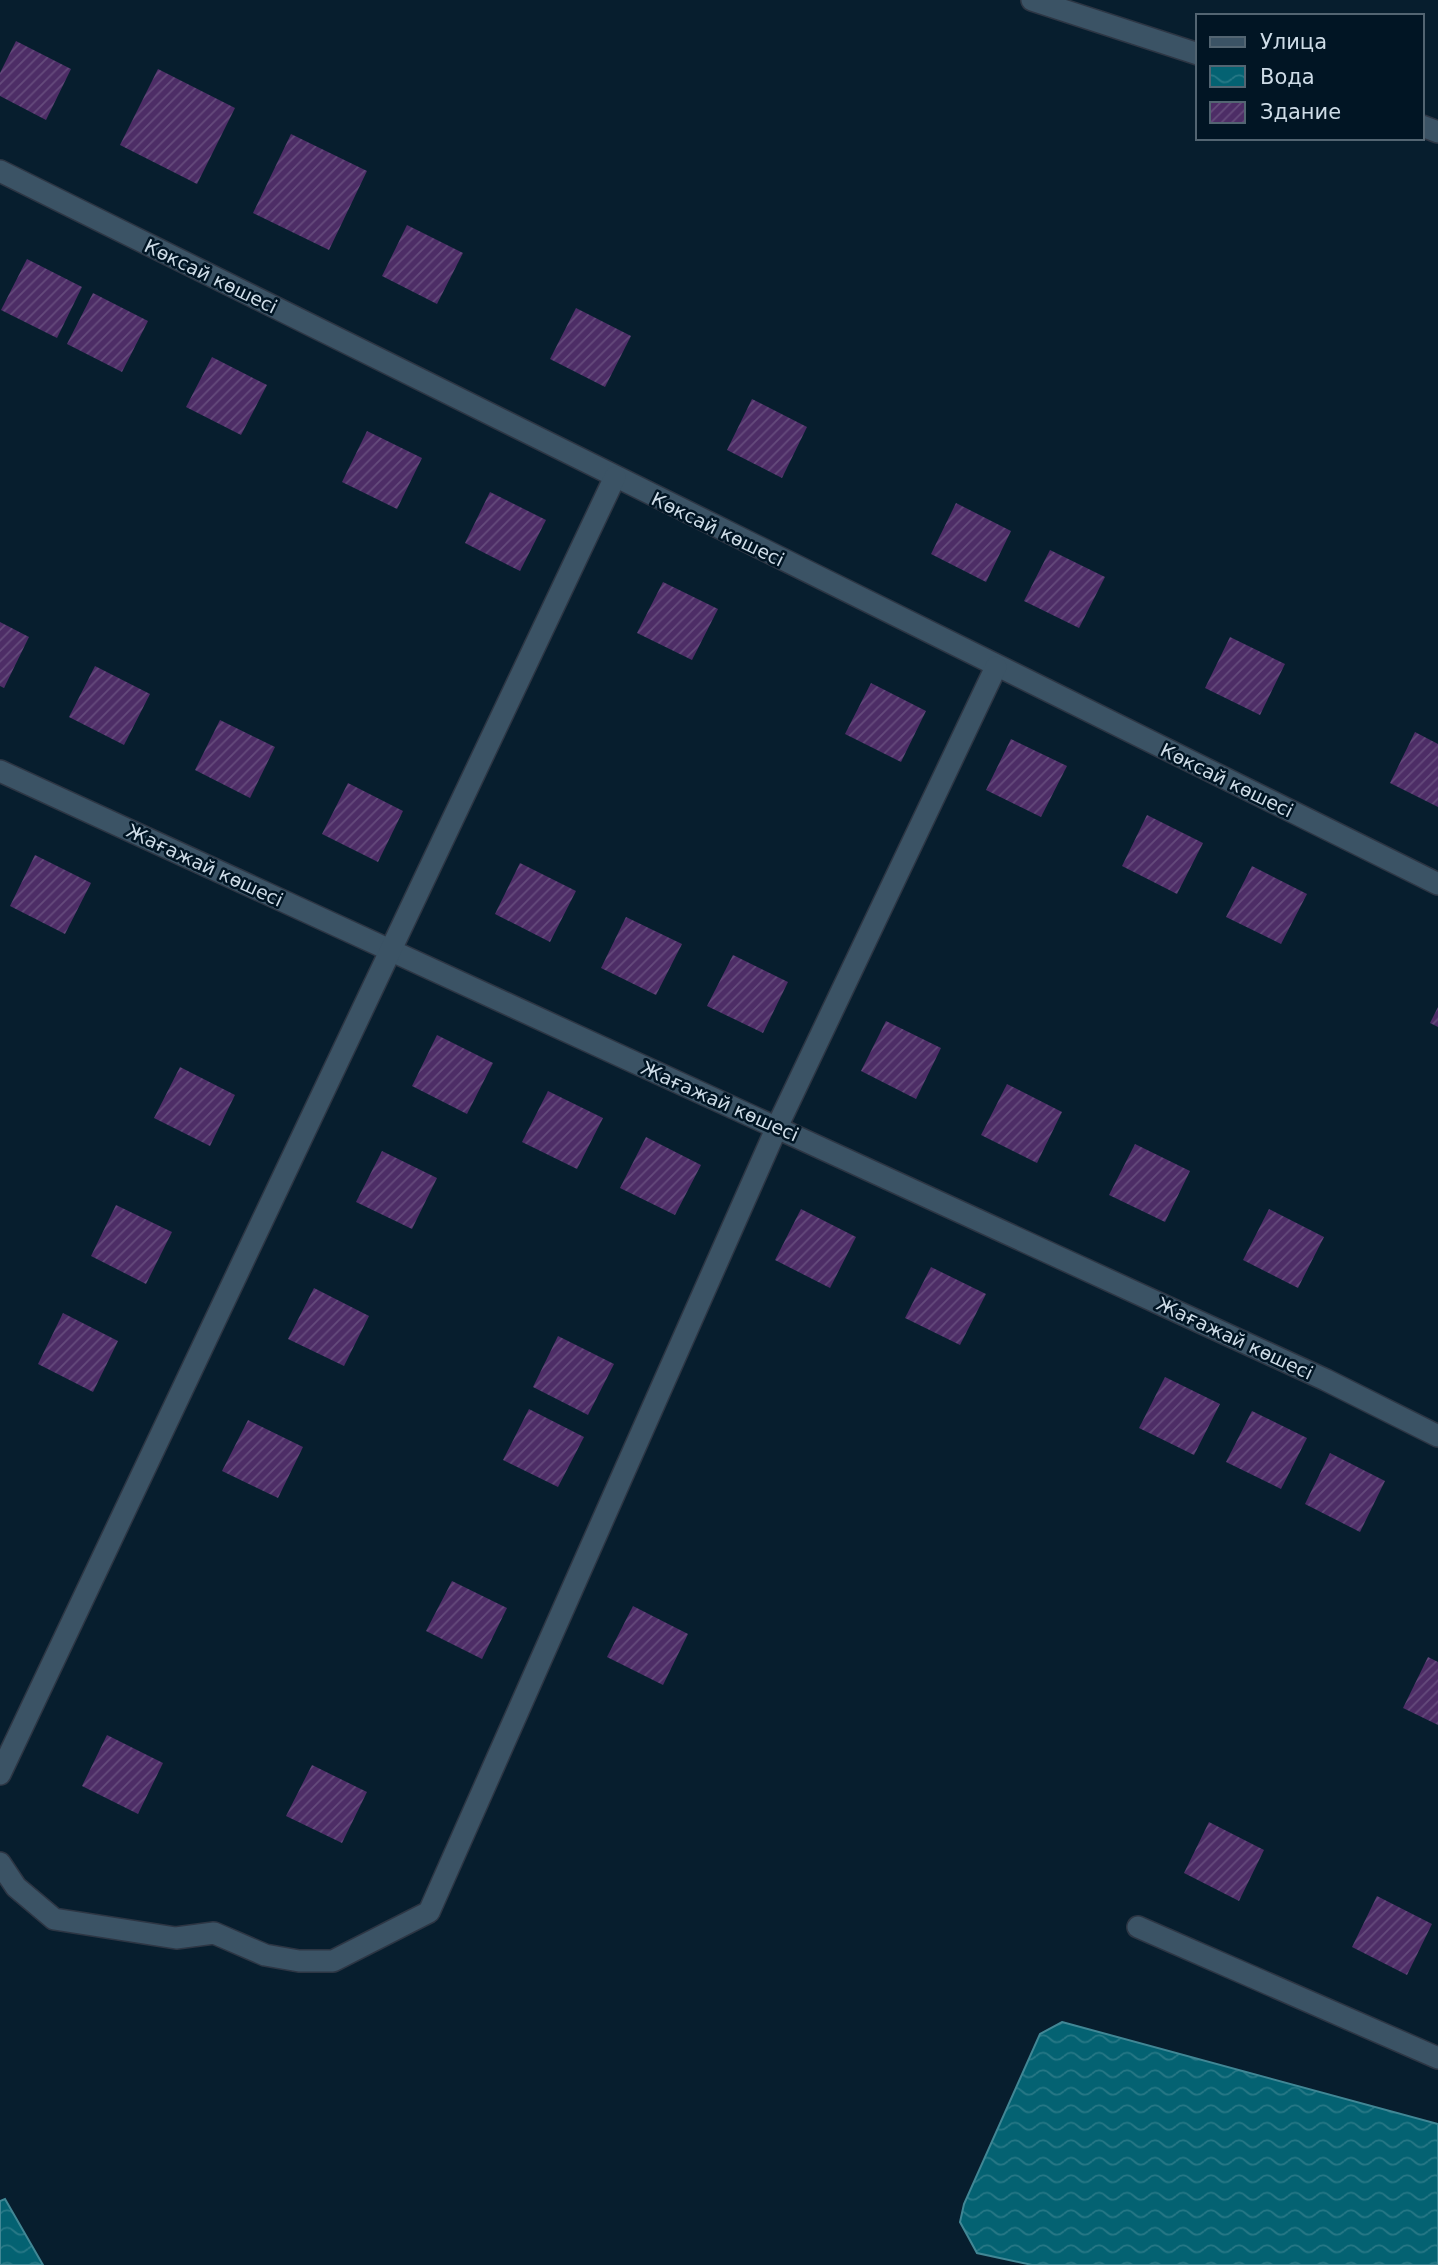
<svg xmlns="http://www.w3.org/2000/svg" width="1438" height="2265" font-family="'DejaVu Sans',sans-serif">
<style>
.water{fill:url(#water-waves);stroke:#418795;stroke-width:2}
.building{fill:url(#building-hatch)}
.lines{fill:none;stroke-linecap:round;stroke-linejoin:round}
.minor-casing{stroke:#2d3644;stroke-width:24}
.minor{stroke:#3b5365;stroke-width:21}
.labels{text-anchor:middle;stroke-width:5;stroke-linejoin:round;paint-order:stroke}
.street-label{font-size:19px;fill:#cedce7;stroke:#011524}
</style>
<defs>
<pattern id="water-waves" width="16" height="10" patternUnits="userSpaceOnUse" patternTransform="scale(1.75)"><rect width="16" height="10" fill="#046272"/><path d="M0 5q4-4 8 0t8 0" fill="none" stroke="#277886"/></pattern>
<pattern id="building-hatch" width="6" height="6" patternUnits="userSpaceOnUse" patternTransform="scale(1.75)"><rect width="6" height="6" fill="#4d2d66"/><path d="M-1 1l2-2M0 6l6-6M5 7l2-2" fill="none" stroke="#654b7c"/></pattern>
</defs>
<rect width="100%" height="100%" fill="#071e2e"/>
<g class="water">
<polygon points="1062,2022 1438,2124 1438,2265 1032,2265 977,2253 960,2222 964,2204 1040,2034"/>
<polygon points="5,2199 43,2265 0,2265 0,2201"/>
</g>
<g class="building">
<polygon points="16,41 71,69 46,120 0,96 0,73"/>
<polygon points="158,69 235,108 197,184 120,145"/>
<polygon points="291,134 367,171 329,250 253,213"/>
<polygon points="407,225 463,253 437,304 382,276"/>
<polygon points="27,259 82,287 57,338 1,310"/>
<polygon points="93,293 148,321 122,372 67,344"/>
<polygon points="576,308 631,336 605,387 550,359"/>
<polygon points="212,357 267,385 241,435 186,407"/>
<polygon points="752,399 807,427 782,478 727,450"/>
<polygon points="367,431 422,458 397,509 342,482"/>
<polygon points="490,492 546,520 520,571 465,543"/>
<polygon points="956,503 1011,531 986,582 931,554"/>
<polygon points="1050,550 1105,577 1079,628 1024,601"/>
<polygon points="663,582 718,609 692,660 637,633"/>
<polygon points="0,622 29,637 4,688 0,686"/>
<polygon points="1230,637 1285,664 1260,715 1205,688"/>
<polygon points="95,666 150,694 124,745 69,717"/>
<polygon points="871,683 926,711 901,762 845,734"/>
<polygon points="220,720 275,747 250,798 195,770"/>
<polygon points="1415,732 1438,744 1438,807 1390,783"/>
<polygon points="1011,739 1067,766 1041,817 986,790"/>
<polygon points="348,783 403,811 378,862 322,834"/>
<polygon points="1147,815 1203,843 1177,894 1122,866"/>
<polygon points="35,855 91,883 65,934 10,906"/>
<polygon points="520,863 576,891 550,942 495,914"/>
<polygon points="1252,866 1307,894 1281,944 1226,917"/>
<polygon points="626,917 682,944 656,995 601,968"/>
<polygon points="733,955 788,982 763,1033 707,1006"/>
<polygon points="1438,1007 1438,1027 1430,1023"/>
<polygon points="886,1021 941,1048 916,1099 861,1071"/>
<polygon points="437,1035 493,1063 467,1114 412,1086"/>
<polygon points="180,1067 235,1095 210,1146 154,1118"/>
<polygon points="1007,1084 1062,1112 1037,1163 981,1135"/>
<polygon points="548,1091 603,1118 577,1169 522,1142"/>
<polygon points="646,1137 701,1165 675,1215 620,1188"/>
<polygon points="1135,1144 1190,1171 1165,1222 1109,1195"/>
<polygon points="382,1151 437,1178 412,1229 356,1202"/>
<polygon points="116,1205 172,1232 146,1284 91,1256"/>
<polygon points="801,1209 856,1237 830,1288 775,1260"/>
<polygon points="1269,1209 1324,1237 1298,1288 1243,1260"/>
<polygon points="931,1267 986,1294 960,1345 905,1318"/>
<polygon points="314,1288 369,1316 344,1366 288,1339"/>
<polygon points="63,1313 118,1341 93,1392 38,1364"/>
<polygon points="558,1336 614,1364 588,1415 533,1387"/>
<polygon points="1165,1377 1220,1404 1194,1455 1139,1428"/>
<polygon points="529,1409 584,1437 558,1487 503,1460"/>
<polygon points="1252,1411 1307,1438 1281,1489 1226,1462"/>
<polygon points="248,1420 303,1447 278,1498 222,1471"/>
<polygon points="1330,1453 1385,1481 1360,1532 1305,1504"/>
<polygon points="452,1581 507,1608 482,1659 426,1631"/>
<polygon points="633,1606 688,1634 663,1685 607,1657"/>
<polygon points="1428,1657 1438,1662 1438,1725 1403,1708"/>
<polygon points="107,1735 163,1763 138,1814 82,1786"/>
<polygon points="312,1765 367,1792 342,1843 286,1816"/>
<polygon points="1209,1822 1264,1850 1239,1901 1184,1873"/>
<polygon points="1377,1896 1432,1924 1407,1975 1352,1947"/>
</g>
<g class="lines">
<defs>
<g id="minor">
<polyline points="1032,0 1198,54"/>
<polyline points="1422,126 1438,132"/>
<polyline points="0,171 1438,884"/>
<polyline points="0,771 1326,1380 1438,1436"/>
<polyline points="0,1774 615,477"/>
<polyline points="0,1863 16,1887 54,1919 176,1938 214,1933 265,1955 299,1961 333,1961 429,1912 777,1127 996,667"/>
<polyline points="1138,1927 1438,2058"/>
</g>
</defs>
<use href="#minor" class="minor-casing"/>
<use href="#minor" class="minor"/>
</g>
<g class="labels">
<g class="street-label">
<text transform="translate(211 276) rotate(26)" y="7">Көксай көшесі</text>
<text transform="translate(718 529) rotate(26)" y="7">Көксай көшесі</text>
<text transform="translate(1227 780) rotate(26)" y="7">Көксай көшесі</text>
<text transform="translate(205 865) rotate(25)" y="7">Жағажай көшесі</text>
<text transform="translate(720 1101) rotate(24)" y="7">Жағажай көшесі</text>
<text transform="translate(1235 1338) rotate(25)" y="7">Жағажай көшесі</text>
</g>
</g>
<rect x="1196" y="14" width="228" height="126" fill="#011524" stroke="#536572" stroke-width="2"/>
<rect x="1210" y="37" width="35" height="10" fill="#3b5365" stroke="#536572" stroke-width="2"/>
<text x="1260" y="49" font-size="21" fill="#cedce7">Улица</text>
<rect x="1210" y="66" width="35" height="21" fill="url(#water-waves)" stroke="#536572" stroke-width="2"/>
<text x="1260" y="84" font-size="21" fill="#cedce7">Вода</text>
<rect x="1210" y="102" width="35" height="21" fill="url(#building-hatch)" stroke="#536572" stroke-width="2"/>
<text x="1260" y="119" font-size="21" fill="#cedce7">Здание</text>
</svg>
